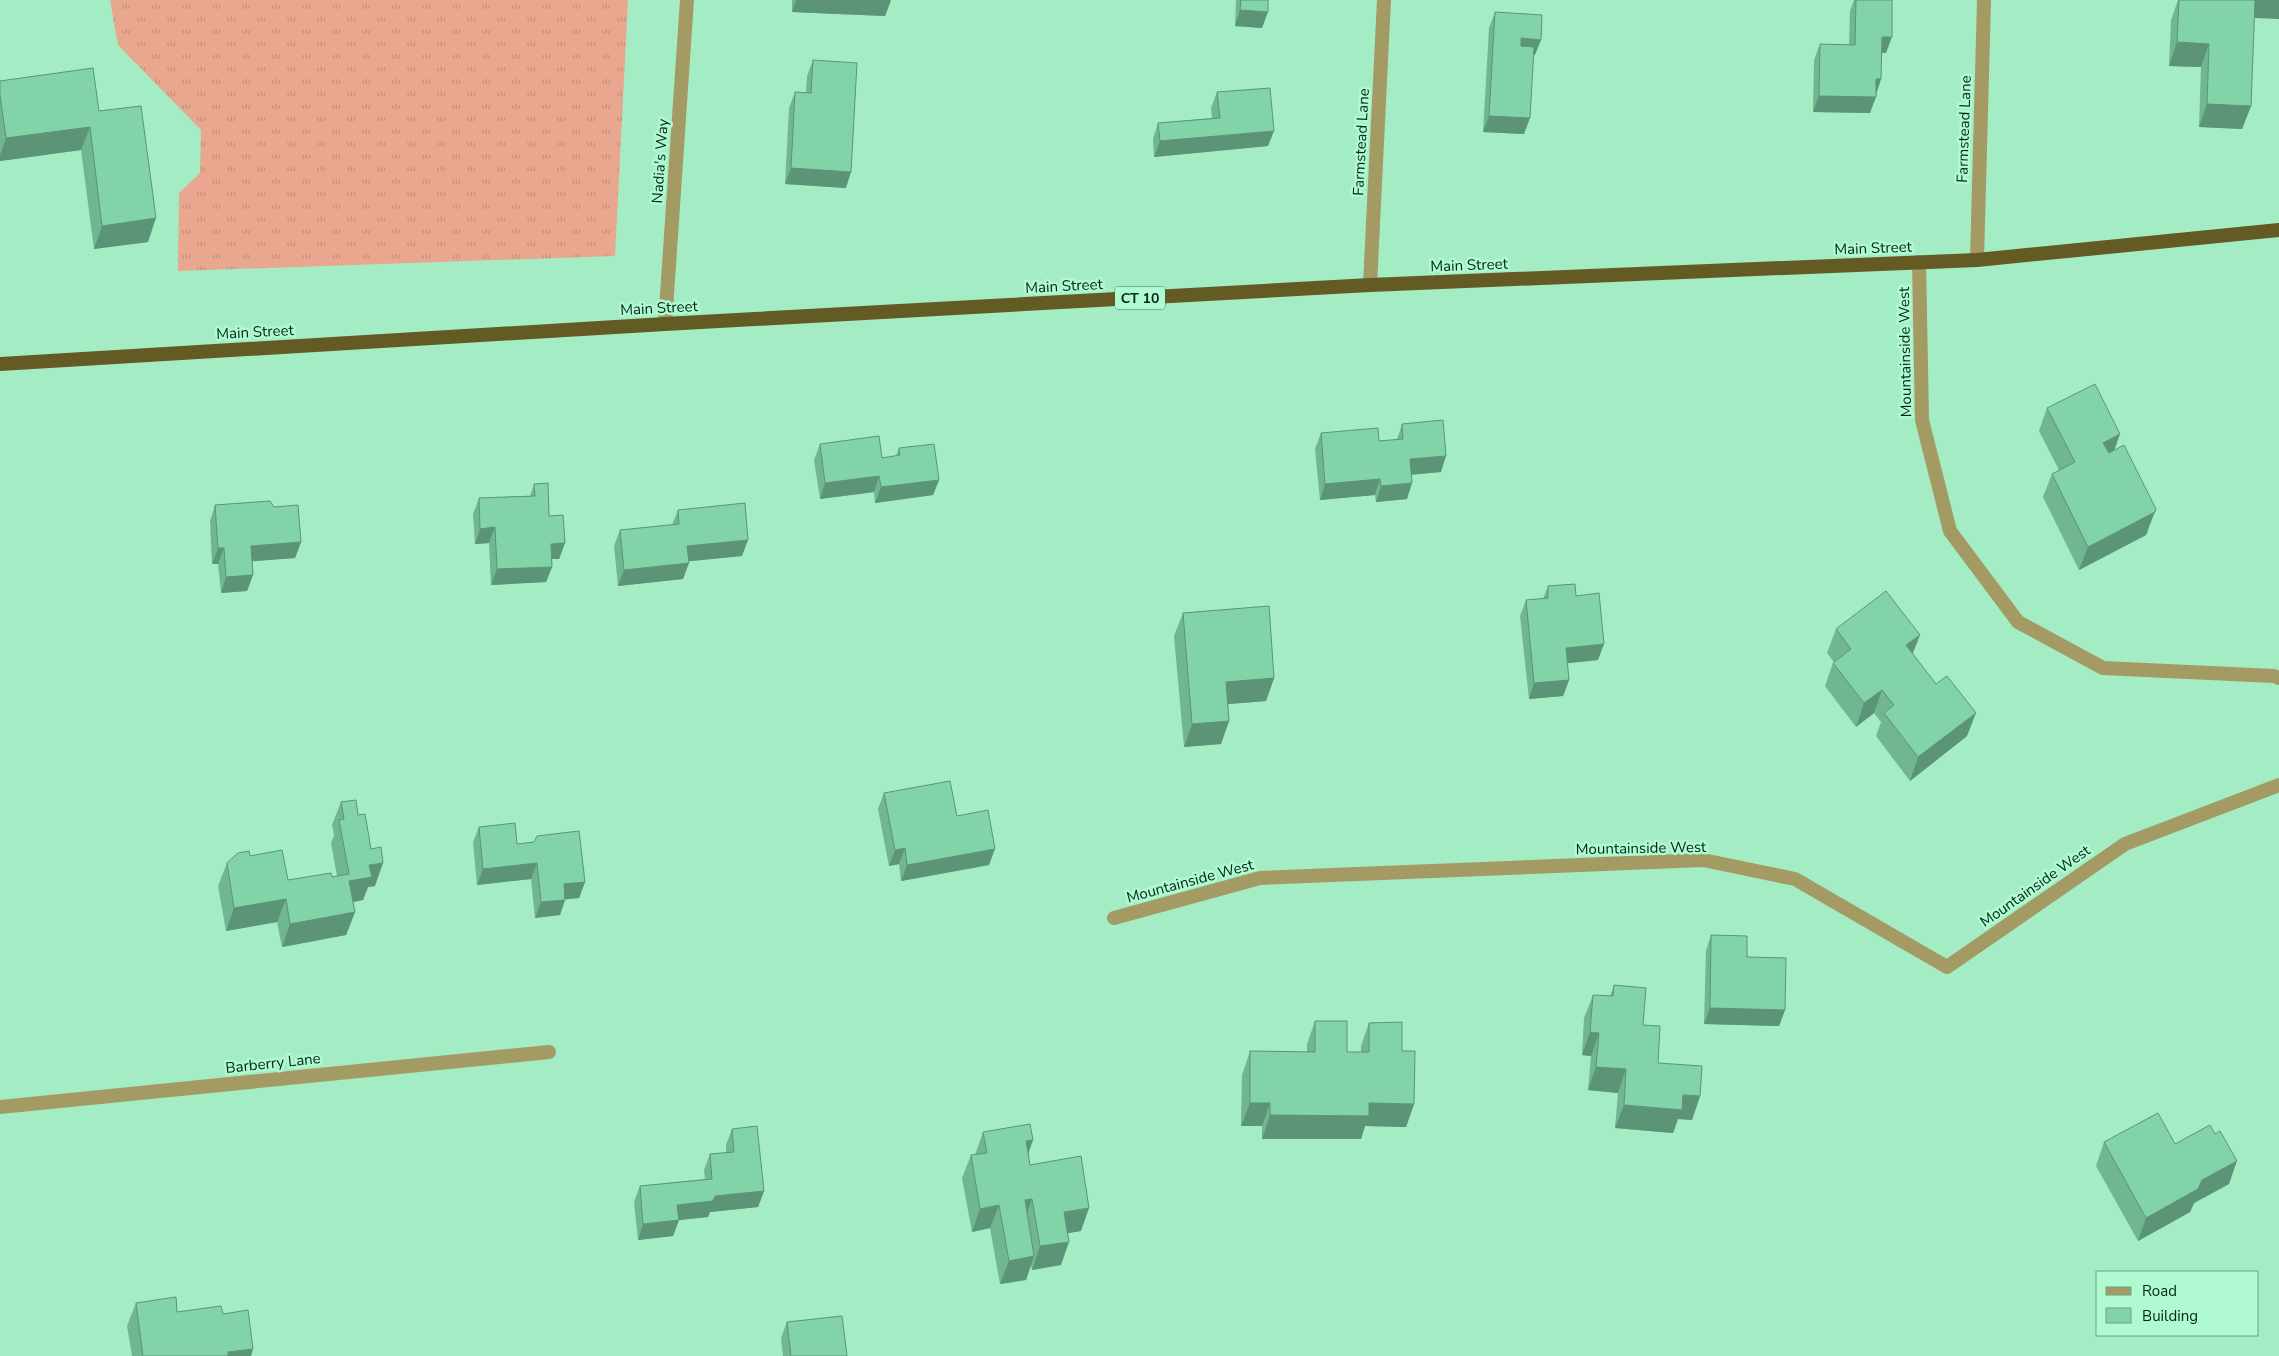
<svg xmlns="http://www.w3.org/2000/svg" width="2279" height="1356" font-family="'Nunito Sans',sans-serif">
<style>
.grass{fill:url(#grass-tufts)}
.lines{fill:none;stroke-linecap:round;stroke-linejoin:round}
.minor{stroke:#a39a64;stroke-width:14}
.trunk{stroke:#635a24;stroke-width:14}
.wall{fill:#70b690}
.shaded-wall{fill:#5b9476}
.building{fill:#82d4a8;stroke:#5b9476}
.labels{text-anchor:middle;stroke-width:5;stroke-linejoin:round;paint-order:stroke}
.shield{fill:#affad1;stroke:#38644e;stroke-width:1}
.shield-label{font-size:14px;font-weight:bold;fill:#052416}
.street-label{font-size:15px;fill:#052416;stroke:#affad1}
</style>
<defs>
<pattern id="grass-tufts" width="24" height="20" patternUnits="userSpaceOnUse" patternTransform="scale(1.25)"><rect width="24" height="20" fill="#e9a790"/><path d="M3 7l-1-3M5 7V3M7 7l1-3M15 17l-1-3M17 17v-4M19 17l1-3" fill="none" stroke="#c6907b"/></pattern>
</defs>
<rect width="100%" height="100%" fill="#a3ecc4"/>
<polygon class="grass" points="110,0 628,0 615,256 178,271 179,193 200,173 201,130 118,45"/>
<g class="lines">
<g class="minor">
<polyline points="1977,260 1984,0"/>
<polyline points="1919,262 1922,420 1950,531 2018,622 2103,668 2274,676 2279,678"/>
<polyline points="1370,285 1384,0"/>
<polyline points="665,324 687,0"/>
<polyline points="1114,918 1260,878 1703,860 1795,879 1947,967 2125,844 2279,785"/>
<polyline points="0,1107 549,1052"/>
</g>
<polyline class="trunk" points="0,364 665,324 1370,285 1977,260 2279,230"/>
</g>
<g class="wall">
<polygon points="792,0 891,0 885,16 792,12"/>
<polygon points="1236,0 1268,0 1262,28 1235,26"/>
<polygon points="1854,0 1892,0 1886,53 1882,53 1870,113 1813,112 1814,60 1820,44 1849,45 1850,11"/>
<polygon points="2178,0 2279,0 2254,18 2251,106 2242,129 2199,127 2201,67 2169,66 2171,20"/>
<polygon points="1495,12 1535,55 1533,55 1524,134 1483,132 1489,28"/>
<polygon points="813,60 846,188 785,184 789,108 795,92 806,93 807,76"/>
<polygon points="0,81 99,111 148,242 94,249 81,150 0,161"/>
<polygon points="1217,92 1268,146 1154,157 1153,139 1158,123 1212,118 1211,108"/>
<polygon points="2047,408 2114,450 2148,532 2146,535 2079,570 2043,497 2052,474 2059,470 2039,431"/>
<polygon points="1402,424 1441,472 1411,475 1407,499 1376,502 1375,495 1320,500 1315,449 1321,433 1379,441 1397,440"/>
<polygon points="820,444 882,458 896,456 899,448 939,480 933,495 875,503 874,492 820,499 814,460"/>
<polygon points="534,484 549,516 565,543 559,559 551,559 552,567 546,582 491,585 489,543 475,544 473,514 479,498 530,496"/>
<polygon points="215,505 301,542 295,558 252,561 253,575 247,591 221,593 218,564 212,564 210,521"/>
<polygon points="678,510 742,556 689,561 683,579 618,586 614,546 620,530 672,525"/>
<polygon points="1548,586 1576,596 1598,660 1567,663 1569,680 1563,696 1529,699 1520,616 1526,600 1543,599"/>
<polygon points="1183,613 1274,678 1266,701 1228,704 1229,721 1221,744 1184,747 1174,636"/>
<polygon points="1836,629 1913,654 1967,736 1910,781 1876,736 1881,722 1874,713 1856,727 1825,686 1833,663 1834,662 1827,653"/>
<polygon points="884,793 957,816 989,865 901,881 899,864 889,866 878,809"/>
<polygon points="341,802 358,815 375,886 368,887 363,900 353,902 355,912 346,935 282,947 277,922 226,931 218,886 227,863 250,856 288,880 337,876 331,843 334,835 332,825"/>
<polygon points="479,827 517,844 534,842 585,882 579,898 565,899 560,915 535,918 531,879 477,885 473,842"/>
<polygon points="1711,935 1785,1010 1779,1026 1704,1024 1706,951"/>
<polygon points="1614,985 1643,1025 1658,1063 1700,1096 1692,1120 1678,1119 1673,1133 1615,1128 1618,1093 1588,1090 1591,1056 1582,1055 1584,1018 1593,995 1610,996"/>
<polygon points="1315,1021 1347,1052 1361,1052 1361,1046 1369,1023 1402,1051 1414,1104 1406,1127 1365,1126 1361,1139 1262,1139 1262,1126 1241,1126 1242,1075 1250,1051 1307,1052 1307,1044"/>
<polygon points="732,1129 764,1191 758,1207 710,1212 708,1217 679,1220 673,1236 638,1240 634,1202 640,1186 705,1179 704,1170 710,1154 726,1153 726,1145"/>
<polygon points="983,1132 1028,1154 1030,1165 1081,1231 1068,1233 1061,1265 1032,1270 1031,1265 1026,1280 1000,1284 990,1228 972,1232 962,1178 971,1155 975,1155"/>
<polygon points="2104,1142 2229,1184 2194,1203 2190,1212 2138,1241 2096,1166"/>
<polygon points="136,1303 177,1312 223,1314 251,1356 132,1356 127,1326"/>
<polygon points="787,1322 847,1356 783,1356 781,1338"/>
</g>
<g class="shaded-wall">
<polygon points="796,0 891,0 885,16 792,12"/>
<polygon points="2237,0 2279,0 2279,19 2231,17"/>
<polygon points="1240,10 1268,12 1262,28 1235,26"/>
<polygon points="1882,37 1892,37 1886,53 1877,52"/>
<polygon points="1521,38 1541,40 1535,55 1515,54"/>
<polygon points="2177,42 2209,44 2201,67 2169,66"/>
<polygon points="1876,79 1881,79 1876,95"/>
<polygon points="1819,96 1876,97 1870,113 1813,112"/>
<polygon points="2207,104 2251,106 2242,129 2199,127"/>
<polygon points="1489,116 1530,118 1524,134 1483,132"/>
<polygon points="90,127 81,150 0,161 0,155 6,138"/>
<polygon points="1274,131 1268,146 1154,157 1160,141"/>
<polygon points="791,168 851,172 846,188 785,184"/>
<polygon points="156,218 148,242 94,249 102,226"/>
<polygon points="2120,434 2112,457 2103,443"/>
<polygon points="1446,456 1441,472 1404,475 1410,459"/>
<polygon points="879,476 874,492 820,499 825,483"/>
<polygon points="1380,479 1375,495 1320,500 1325,484"/>
<polygon points="939,480 933,495 875,503 881,487"/>
<polygon points="1412,483 1407,499 1376,502 1381,486"/>
<polygon points="2156,509 2146,535 2079,570 2088,547"/>
<polygon points="495,527 489,543 475,544 480,529"/>
<polygon points="748,540 742,556 682,562 687,546"/>
<polygon points="301,542 295,558 245,562 251,546"/>
<polygon points="565,543 559,559 545,559 551,544"/>
<polygon points="218,548 224,548 218,564 212,564"/>
<polygon points="689,563 683,579 618,586 624,570"/>
<polygon points="552,567 546,582 491,585 497,569"/>
<polygon points="253,575 247,591 221,593 226,577"/>
<polygon points="1920,635 1911,658 1906,645"/>
<polygon points="1604,644 1598,660 1560,664 1566,648"/>
<polygon points="1274,678 1266,701 1217,705 1226,682"/>
<polygon points="1569,680 1563,696 1529,699 1534,683"/>
<polygon points="1882,690 1874,713 1856,727 1864,703"/>
<polygon points="1976,713 1967,736 1910,781 1918,757"/>
<polygon points="1229,721 1221,744 1184,747 1192,724"/>
<polygon points="905,848 899,864 889,866 895,850"/>
<polygon points="995,849 989,865 901,881 907,865"/>
<polygon points="383,863 375,886 368,887 363,900 341,904 349,881 369,865"/>
<polygon points="537,863 531,879 477,885 483,869"/>
<polygon points="585,882 579,898 558,900 564,884"/>
<polygon points="286,899 277,922 226,931 234,908"/>
<polygon points="565,900 560,915 535,918 541,902"/>
<polygon points="355,912 346,935 282,947 290,924"/>
<polygon points="1710,1008 1785,1010 1779,1026 1704,1024"/>
<polygon points="1590,1032 1599,1033 1591,1056 1582,1055"/>
<polygon points="1596,1067 1626,1069 1618,1093 1588,1090"/>
<polygon points="1683,1095 1700,1096 1692,1120 1678,1119 1673,1133 1615,1128 1624,1105"/>
<polygon points="1250,1103 1270,1103 1262,1126 1241,1126"/>
<polygon points="1369,1103 1414,1104 1406,1127 1365,1126 1361,1139 1262,1139 1270,1115"/>
<polygon points="1033,1140 1025,1163 1026,1141"/>
<polygon points="2237,1161 2229,1184 2194,1203 2190,1212 2138,1241 2146,1218 2202,1180"/>
<polygon points="764,1191 758,1207 710,1212 708,1217 671,1221 677,1205 715,1196"/>
<polygon points="1032,1199 1024,1222 1025,1200"/>
<polygon points="999,1205 990,1228 972,1232 980,1209"/>
<polygon points="1089,1208 1081,1231 1056,1235 1064,1212"/>
<polygon points="679,1220 673,1236 638,1240 643,1224"/>
<polygon points="1069,1242 1061,1265 1032,1270 1040,1246"/>
<polygon points="1034,1256 1026,1280 1000,1284 1009,1261"/>
<polygon points="253,1349 251,1356 226,1356 228,1352"/>
</g>
<g class="building">
<polygon points="1241,0 1268,0 1268,12 1240,10"/>
<polygon points="1856,0 1892,0 1892,37 1882,37 1881,79 1876,79 1876,97 1819,96 1820,44 1855,45"/>
<polygon points="2179,0 2255,0 2251,106 2207,104 2209,44 2177,42"/>
<polygon points="1495,12 1542,15 1541,40 1521,38 1521,46 1534,47 1530,118 1489,116"/>
<polygon points="813,60 857,63 851,172 791,168 795,92 811,93"/>
<polygon points="93,68 99,111 141,106 156,218 102,226 90,127 6,138 0,95 0,81"/>
<polygon points="1270,88 1274,131 1160,141 1158,123 1220,118 1217,92"/>
<polygon points="2095,384 2120,434 2103,443 2109,453 2124,445 2156,509 2155,512 2088,547 2052,474 2075,462 2047,408"/>
<polygon points="1443,420 1446,456 1410,459 1412,483 1381,486 1380,479 1325,484 1321,433 1378,428 1379,441 1403,439 1402,424"/>
<polygon points="879,436 882,458 900,455 899,448 934,444 939,480 881,487 879,476 825,483 820,444"/>
<polygon points="548,483 549,516 563,515 565,543 551,544 552,567 497,569 495,527 480,529 479,498 535,496 534,484"/>
<polygon points="270,501 274,507 298,505 301,542 251,546 253,575 226,577 224,548 218,548 215,505"/>
<polygon points="745,503 748,540 687,546 689,563 624,570 620,530 679,524 678,510"/>
<polygon points="1575,584 1576,596 1599,593 1604,644 1566,648 1569,680 1534,683 1526,600 1548,598 1548,586"/>
<polygon points="1886,591 1920,635 1906,645 1936,684 1947,676 1976,713 1918,757 1884,713 1894,705 1882,690 1864,703 1833,663 1851,649 1836,629"/>
<polygon points="1269,606 1274,678 1226,682 1229,721 1192,724 1183,613"/>
<polygon points="950,781 957,816 988,810 995,849 907,865 905,848 895,850 884,793"/>
<polygon points="356,800 358,815 365,814 371,849 381,847 383,863 369,865 372,877 349,881 355,912 290,924 286,899 234,908 227,863 238,853 249,851 250,856 282,850 288,880 331,873 332,877 349,874 339,820 344,819 341,802"/>
<polygon points="515,823 517,844 534,842 537,836 579,831 585,882 564,884 565,900 541,902 537,863 483,869 479,827"/>
<polygon points="1711,935 1747,936 1747,957 1786,958 1785,1010 1710,1008"/>
<polygon points="1614,985 1646,988 1643,1025 1660,1026 1658,1063 1702,1066 1700,1096 1683,1095 1682,1110 1624,1105 1626,1069 1596,1067 1599,1033 1590,1032 1593,995 1613,996"/>
<polygon points="1315,1021 1347,1021 1347,1052 1369,1052 1369,1023 1402,1022 1402,1051 1415,1051 1414,1104 1369,1103 1369,1116 1270,1115 1270,1103 1250,1103 1250,1051 1315,1052"/>
<polygon points="2158,1113 2175,1144 2210,1125 2215,1134 2220,1131 2237,1161 2202,1180 2198,1189 2146,1218 2104,1142"/>
<polygon points="1030,1124 1033,1140 1026,1141 1030,1165 1081,1156 1089,1208 1064,1212 1069,1242 1040,1246 1032,1199 1025,1200 1034,1256 1009,1261 999,1205 980,1209 971,1155 987,1153 983,1132"/>
<polygon points="757,1126 764,1191 715,1196 713,1201 677,1205 679,1220 643,1224 640,1186 712,1179 710,1154 734,1152 732,1129"/>
<polygon points="176,1297 177,1312 221,1306 223,1314 248,1310 253,1349 228,1352 228,1356 143,1356 136,1303"/>
<polygon points="842,1316 847,1356 791,1356 787,1322"/>
</g>
<g class="labels">
<rect class="shield" x="1115" y="286.5" width="50" height="23" rx="4"/>
<g class="shield-label">
<text x="1140" y="303">CT 10</text>
</g>
<g class="street-label">
<text transform="translate(1964 129) rotate(-88)" y="5">Farmstead Lane</text>
<text transform="translate(1361 142) rotate(-87)" y="5">Farmstead Lane</text>
<text transform="translate(660 161) rotate(-86)" y="5">Nadia's Way</text>
<text transform="translate(1873 248) rotate(-2)" y="5">Main Street</text>
<text transform="translate(1469 265) rotate(-2)" y="5">Main Street</text>
<text transform="translate(1064 286) rotate(-3)" y="5">Main Street</text>
<text transform="translate(659 308) rotate(-3)" y="5">Main Street</text>
<text transform="translate(255 332) rotate(-3)" y="5">Main Street</text>
<text transform="translate(1905 352) rotate(-91)" y="5">Mountainside West</text>
<text transform="translate(1641 848) rotate(-1)" y="5">Mountainside West</text>
<text transform="translate(1190 881) rotate(-15)" y="5">Mountainside West</text>
<text transform="translate(2035 886) rotate(-35)" y="5">Mountainside West</text>
<text transform="translate(273 1063) rotate(-6)" y="5">Barberry Lane</text>
</g>
</g>
<rect x="2096" y="1271" width="162" height="65" fill="#affad1" stroke="#6ba486"/>
<rect x="2106" y="1287" width="25" height="8" fill="#a39a64" stroke="#6ba486"/>
<text x="2142" y="1296" font-size="15" fill="#052416">Road</text>
<rect x="2106" y="1308" width="25" height="15" fill="#82d4a8" stroke="#6ba486"/>
<text x="2142" y="1321" font-size="15" fill="#052416">Building</text>
</svg>
